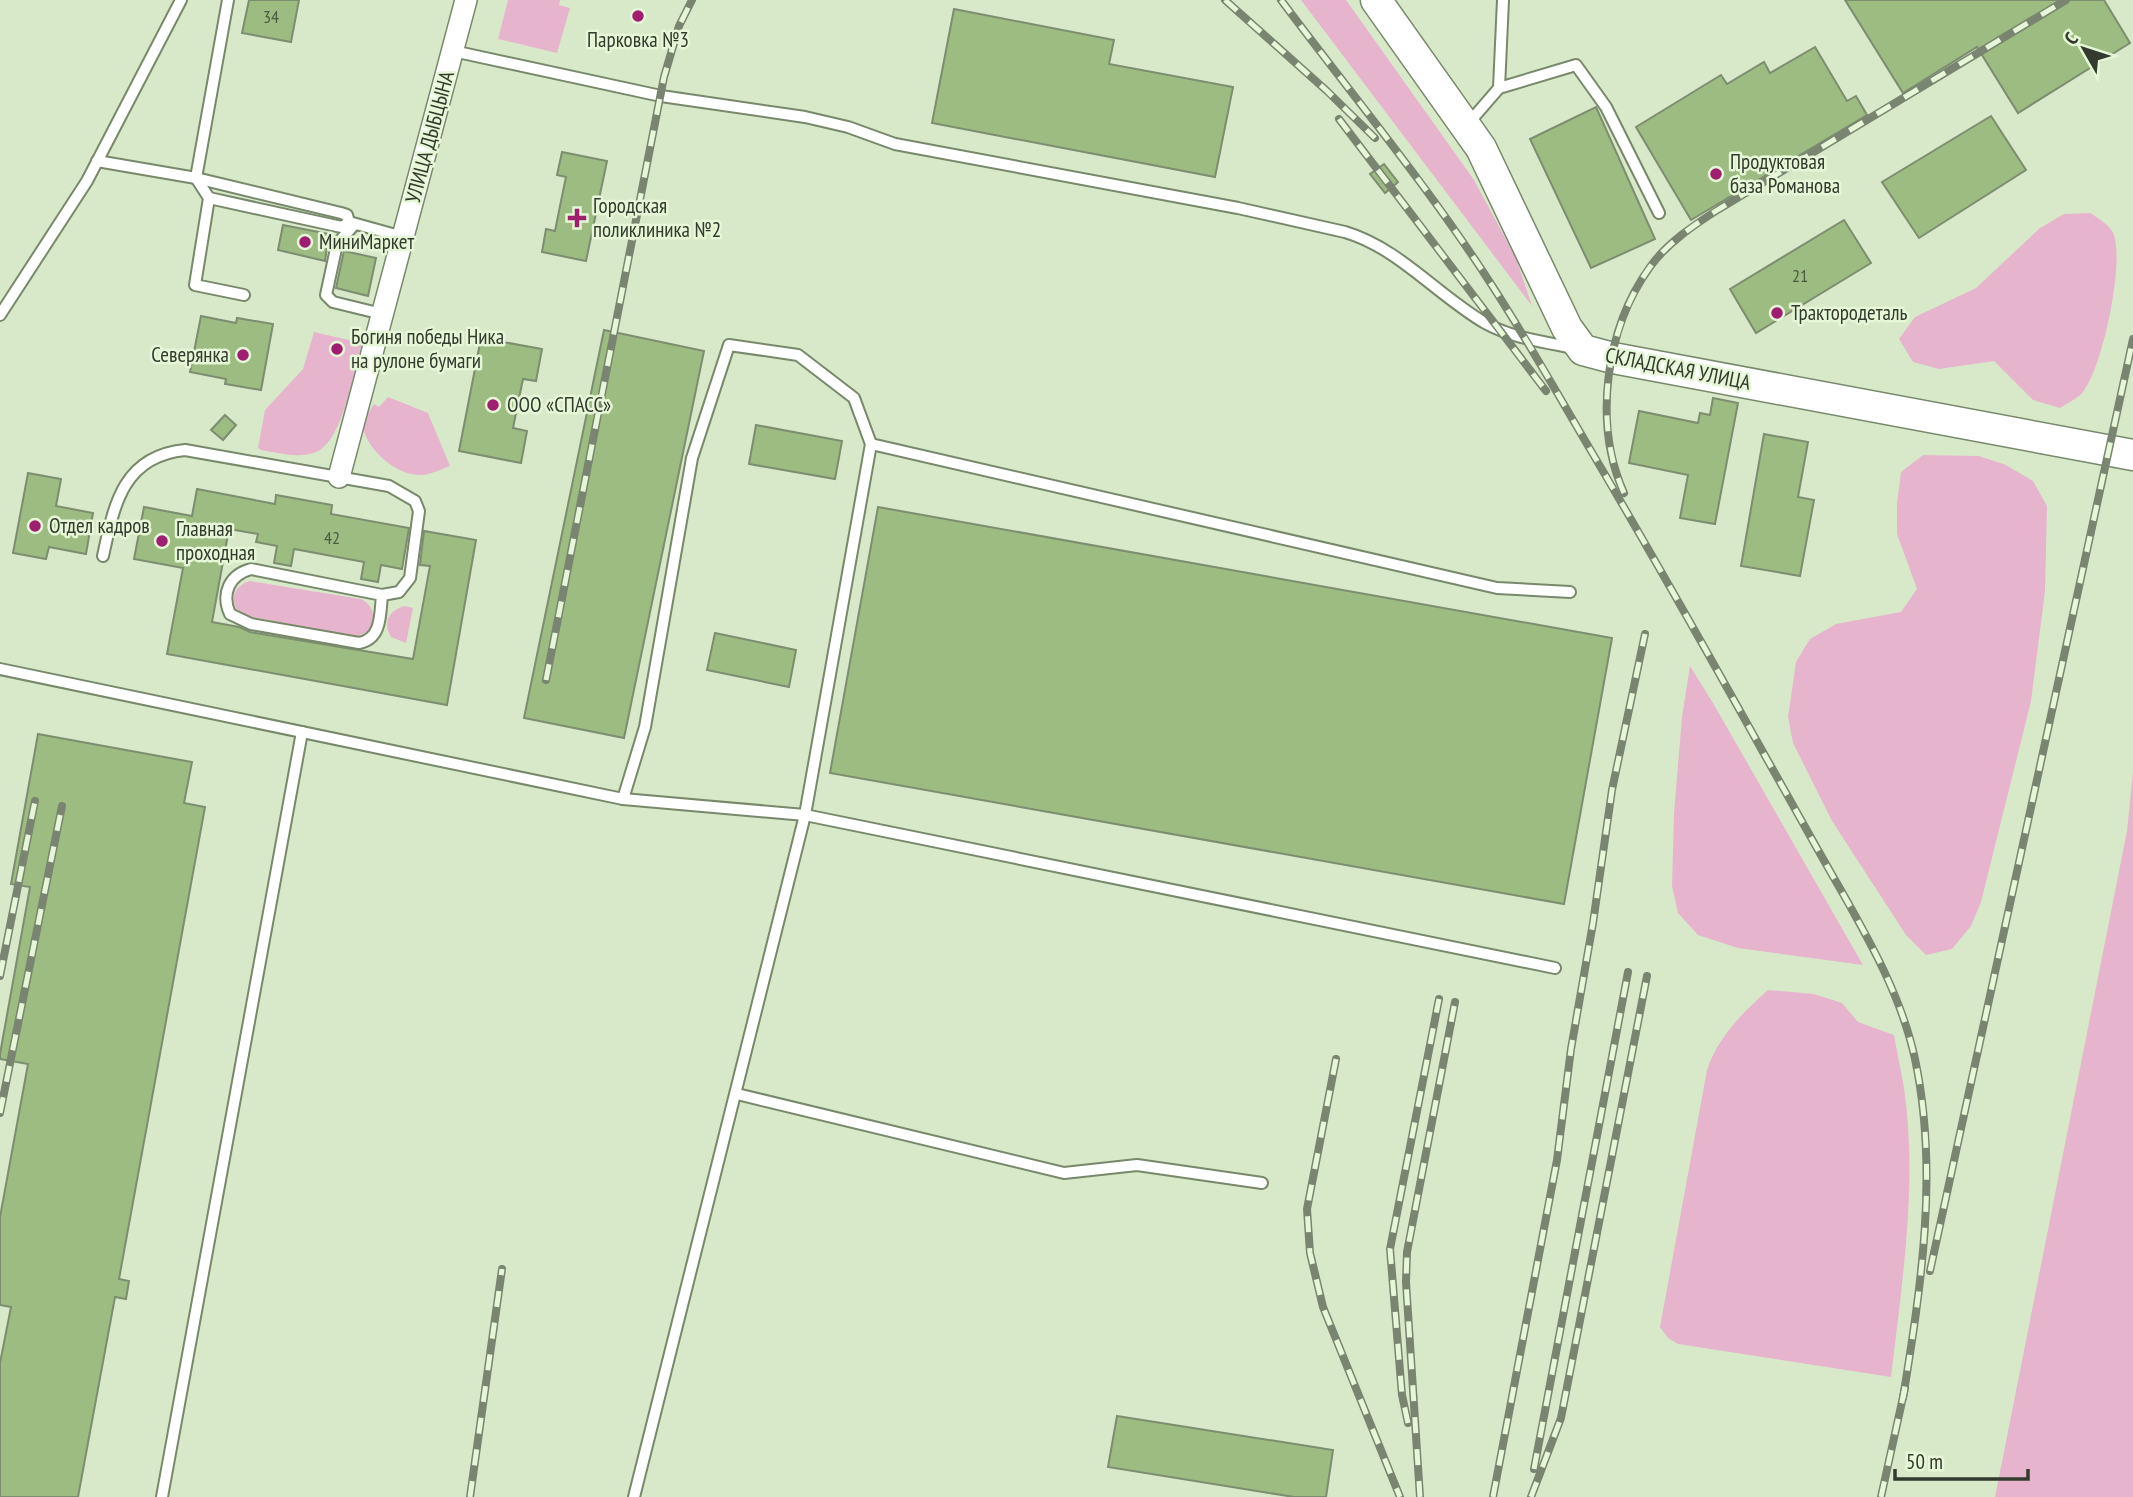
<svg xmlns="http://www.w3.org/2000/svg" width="2133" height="1497" font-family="'PT Sans Narrow',sans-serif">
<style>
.green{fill:#e6b5cd}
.building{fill:#9cbc81;stroke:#7d8d70;stroke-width:2}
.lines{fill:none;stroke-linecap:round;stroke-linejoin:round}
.lane-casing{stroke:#78886b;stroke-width:14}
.street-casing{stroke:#78886b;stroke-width:24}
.secondary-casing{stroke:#78886b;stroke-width:33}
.lane{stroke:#fff;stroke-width:10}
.street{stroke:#fff;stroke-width:21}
.secondary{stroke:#fff;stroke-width:30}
.rail-casing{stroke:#798570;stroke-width:8}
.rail{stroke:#e5f7d7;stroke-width:5;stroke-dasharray:16;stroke-linecap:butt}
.poi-dot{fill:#9f1e70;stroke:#e5f7d7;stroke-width:2.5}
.labels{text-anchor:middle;stroke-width:5;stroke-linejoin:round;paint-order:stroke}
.number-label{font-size:18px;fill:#4d5a43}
.poi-label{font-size:21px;fill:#333a2e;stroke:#e5f7d7;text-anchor:start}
.street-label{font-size:21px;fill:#333a2e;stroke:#e5f7d7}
</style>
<rect width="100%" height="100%" fill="#d8e9ca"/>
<g class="green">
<polygon points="508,0 560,0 559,5 570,8 557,53 498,39"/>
<polygon points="1301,0 1346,0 1474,180 1516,258 1532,306"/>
<path d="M 2091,213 C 2097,218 2108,224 2112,231 C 2127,255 2102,372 2082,393 C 2077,399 2067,403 2060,408 L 2033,400 L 1994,361 L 1939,369 L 1913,362 L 1899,339 L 1915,317 L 1976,288 L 2040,228 L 2064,214 Z"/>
<path d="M 314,332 L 362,343 C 354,369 343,442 316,452 C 299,459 279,453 261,450 L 258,448 L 265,410 L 303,369 Z"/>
<path d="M 388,397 L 428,413 L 450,466 C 442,469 432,474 423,475 C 397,477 365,449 362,423 L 374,404 L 379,407 Z"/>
<polygon points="1923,455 1979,456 2006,465 2033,481 2047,506 2045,591 2031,701 1981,902 1971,926 1952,949 1926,955 1906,935 1832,821 1793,743 1788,717 1796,662 1810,639 1836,624 1901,612 1917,589 1897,534 1897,504 1901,472"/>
<path d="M 250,581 L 361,599 C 382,610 375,637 351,636 L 242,615 C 228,603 232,586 250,581 Z"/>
<path d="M 405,606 L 413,608 L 406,643 L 391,637 C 382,622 389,610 405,606 Z"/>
<polygon points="1690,666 1713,703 1863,965 1738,948 1698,935 1678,913 1672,886 1674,813 1682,717"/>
<polygon points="2133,772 2133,1497 1995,1497 2127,831"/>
<path d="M 1768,990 L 1814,994 L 1842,1003 L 1858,1022 L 1894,1035 C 1897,1053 1901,1070 1904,1088 C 1918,1183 1902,1283 1891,1377 L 1678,1344 L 1668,1338 L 1660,1327 L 1707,1070 C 1718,1037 1742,1013 1768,990 Z"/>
</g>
<g class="building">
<polygon points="249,0 299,0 291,42 242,33"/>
<polygon points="1845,0 2104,0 2130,43 2018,113 1977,47 1903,93"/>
<polygon points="954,9 1114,40 1109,64 1233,87 1215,177 932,123"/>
<polygon points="1815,47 1847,101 1856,96 1867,115 1691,220 1636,127 1721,75 1727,84 1764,62 1770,73"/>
<polygon points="1596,107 1655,239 1591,268 1530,139"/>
<polygon points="1991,116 2026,170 1919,238 1882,182"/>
<polygon points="562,152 607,161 586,261 542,252 546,229 555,231 560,206 566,177 557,175"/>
<polygon points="1384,164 1398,182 1385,193 1370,174"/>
<polygon points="1844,220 1871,263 1756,333 1730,289"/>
<polygon points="283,225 329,234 325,261 278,250"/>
<polygon points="344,251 376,258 368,296 336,288"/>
<polygon points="201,316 236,323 237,318 273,324 261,390 225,384 226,379 190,372"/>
<polygon points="604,330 704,351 624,738 524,718"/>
<polygon points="481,338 542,349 536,381 523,379 513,428 527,431 521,463 459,451"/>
<polygon points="1713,398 1738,403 1715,524 1680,518 1688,475 1629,463 1639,411 1698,423 1700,413 1710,415"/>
<polygon points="225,415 236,425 223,440 211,430"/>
<polygon points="756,425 842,441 835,479 749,464"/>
<polygon points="1764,434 1808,442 1798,497 1814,500 1800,576 1741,566"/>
<polygon points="28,473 61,479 56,506 93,513 86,554 49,547 46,559 13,553"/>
<polygon points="197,489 275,504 276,495 332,505 331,514 409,528 402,569 381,565 378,582 361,579 364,562 294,549 291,566 274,563 277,546 256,542 258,534 229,529 212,622 239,627 250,632 413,659 430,566 420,565 424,531 476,540 447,705 167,654 183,568 134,559 144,507 192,516"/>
<polygon points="878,507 1612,638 1564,904 830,773"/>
<polygon points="715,633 796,650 789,687 707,670"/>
<polygon points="38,734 192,762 184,803 205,807 119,1279 129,1281 126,1299 115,1297 78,1497 0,1497 0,1363 11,1307 0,1305 0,1217 28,1064 0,1059 0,1054 30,887 11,884"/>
<polygon points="1117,1416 1333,1450 1326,1497 1294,1497 1108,1467"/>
</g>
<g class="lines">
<defs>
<g id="lane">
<polyline points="228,0 196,178 209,198 195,285 244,295"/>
<path d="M 453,51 L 661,96 L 805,117 L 848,127 L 895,144 L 1238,208 L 1345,232 C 1399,248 1437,295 1485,323 C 1512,338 1544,342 1574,348"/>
<polyline points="1499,88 1576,65 1606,107 1659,213"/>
<polyline points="1467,125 1499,88 1503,0"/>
<polyline points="97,161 196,178 341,213 347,215 349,222"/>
<polyline points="209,198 337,226 342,227 349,222 403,237"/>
<polyline points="353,226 337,244 326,295 333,302 382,314"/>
<polyline points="0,315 87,181 181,0"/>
<path d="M 103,556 C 114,505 123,456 185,450 L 389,486 L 415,501 L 419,511 L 410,578 L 399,592 L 382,595 L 251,569 C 229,575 221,594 230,614 L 251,624 L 359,643 C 382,639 380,614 382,595"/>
<polyline points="0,669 623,799 805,815 1555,968"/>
<polyline points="623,799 645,727 692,458 729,345 798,355 854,398 871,444"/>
<polyline points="737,1094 1064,1173 1137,1165 1262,1183"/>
<polyline points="162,1497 302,732"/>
<polyline points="634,1497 805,815 871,444 1497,588 1570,592"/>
</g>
<polyline id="street" points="339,477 466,0"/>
<polyline id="secondary" points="1376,0 1481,148 1567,328 1583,350 1613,358 2133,455"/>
</defs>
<use href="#lane" class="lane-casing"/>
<use href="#street" class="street-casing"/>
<use href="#secondary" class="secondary-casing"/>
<use href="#lane" class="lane"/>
<use href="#street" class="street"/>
<use href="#secondary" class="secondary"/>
<defs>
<g id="rail">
<polyline points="1225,0 1327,91 1375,138"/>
<path d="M 1281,0 C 1352,95 1429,187 1493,287 C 1526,338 1556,391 1587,444 C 1649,549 1709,655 1768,761 C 1793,805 1817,849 1842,892 C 1872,945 1902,999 1915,1059 C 1939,1172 1921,1286 1903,1398"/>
<polyline points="1339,119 1546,391"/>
<path d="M 1624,493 C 1593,424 1605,329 1650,267 C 1667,243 1694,225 1719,209 L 2066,0"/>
<polyline points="546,680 664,77 679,26 692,0"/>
<polyline points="0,976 35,801"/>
<polyline points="1336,1059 1307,1209 1310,1253 1323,1307 1400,1497"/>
<polyline points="0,1113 62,806"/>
<polyline points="1930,1271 2133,339"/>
<polyline points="1408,1423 1402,1395 1390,1249 1439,999"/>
<polyline points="1534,1469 1628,972"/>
<polyline points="470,1497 502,1269"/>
<polyline points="1420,1497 1406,1282 1407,1252 1455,1002"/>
<polyline points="1493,1497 1557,1160 1571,1049 1593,923 1612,790 1645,634"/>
<polyline points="1531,1497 1561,1418 1647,976"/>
<polyline points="1881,1497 1905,1388"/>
</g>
</defs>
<use href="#rail" class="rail-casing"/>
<use href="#rail" class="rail"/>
</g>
<g class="poi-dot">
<circle cx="638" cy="16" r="7"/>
<circle cx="1716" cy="174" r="7"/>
<path d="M573.5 207.5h7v7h7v7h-7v7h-7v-7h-7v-7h7z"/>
<circle cx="305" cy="242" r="7"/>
<circle cx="1777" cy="313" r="7"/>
<circle cx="337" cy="349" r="7"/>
<circle cx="243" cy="355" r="7"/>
<circle cx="493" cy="405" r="7"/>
<circle cx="35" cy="526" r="7"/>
<circle cx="162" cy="541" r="7"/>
</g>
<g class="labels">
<g class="number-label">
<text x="271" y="23">34</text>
<text x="1800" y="282">21</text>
<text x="332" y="544">42</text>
</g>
<g class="poi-label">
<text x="638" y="47" text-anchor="middle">Парковка №3</text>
<text x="1730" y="169">Продуктовая<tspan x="1730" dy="24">база Романова</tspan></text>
<text x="593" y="213">Городская<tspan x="593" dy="24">поликлиника №2</tspan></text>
<text x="319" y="249">MиниMаркет</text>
<text x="1791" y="320">Трактородеталь</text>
<text x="351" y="344">Богиня победы Ника<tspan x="351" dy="24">на рулоне бумаги</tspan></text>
<text x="229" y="362" text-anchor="end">Северянка</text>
<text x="507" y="412">ООО «СПАСС»</text>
<text x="49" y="533">Отдел кадров</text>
<text x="176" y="536">Главная<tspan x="176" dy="24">проходная</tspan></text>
</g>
<g class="street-label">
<text transform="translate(430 137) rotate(-75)" y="7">УЛИЦА ДЫБЦЫНА</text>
<text transform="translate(1678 369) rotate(11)" y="7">СКЛАДСКАЯ УЛИЦА</text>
</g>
</g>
<g transform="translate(2084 49) rotate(309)" stroke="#e5f7d7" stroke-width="5" paint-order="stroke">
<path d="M0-5L12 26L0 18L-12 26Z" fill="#333a2e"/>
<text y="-10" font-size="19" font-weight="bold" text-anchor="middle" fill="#333a2e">С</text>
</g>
<path d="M1895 1469v10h133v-10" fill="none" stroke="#333a2e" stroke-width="3.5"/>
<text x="1906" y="1469" font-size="21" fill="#333a2e" stroke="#e5f7d7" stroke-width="5" paint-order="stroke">50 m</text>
</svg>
